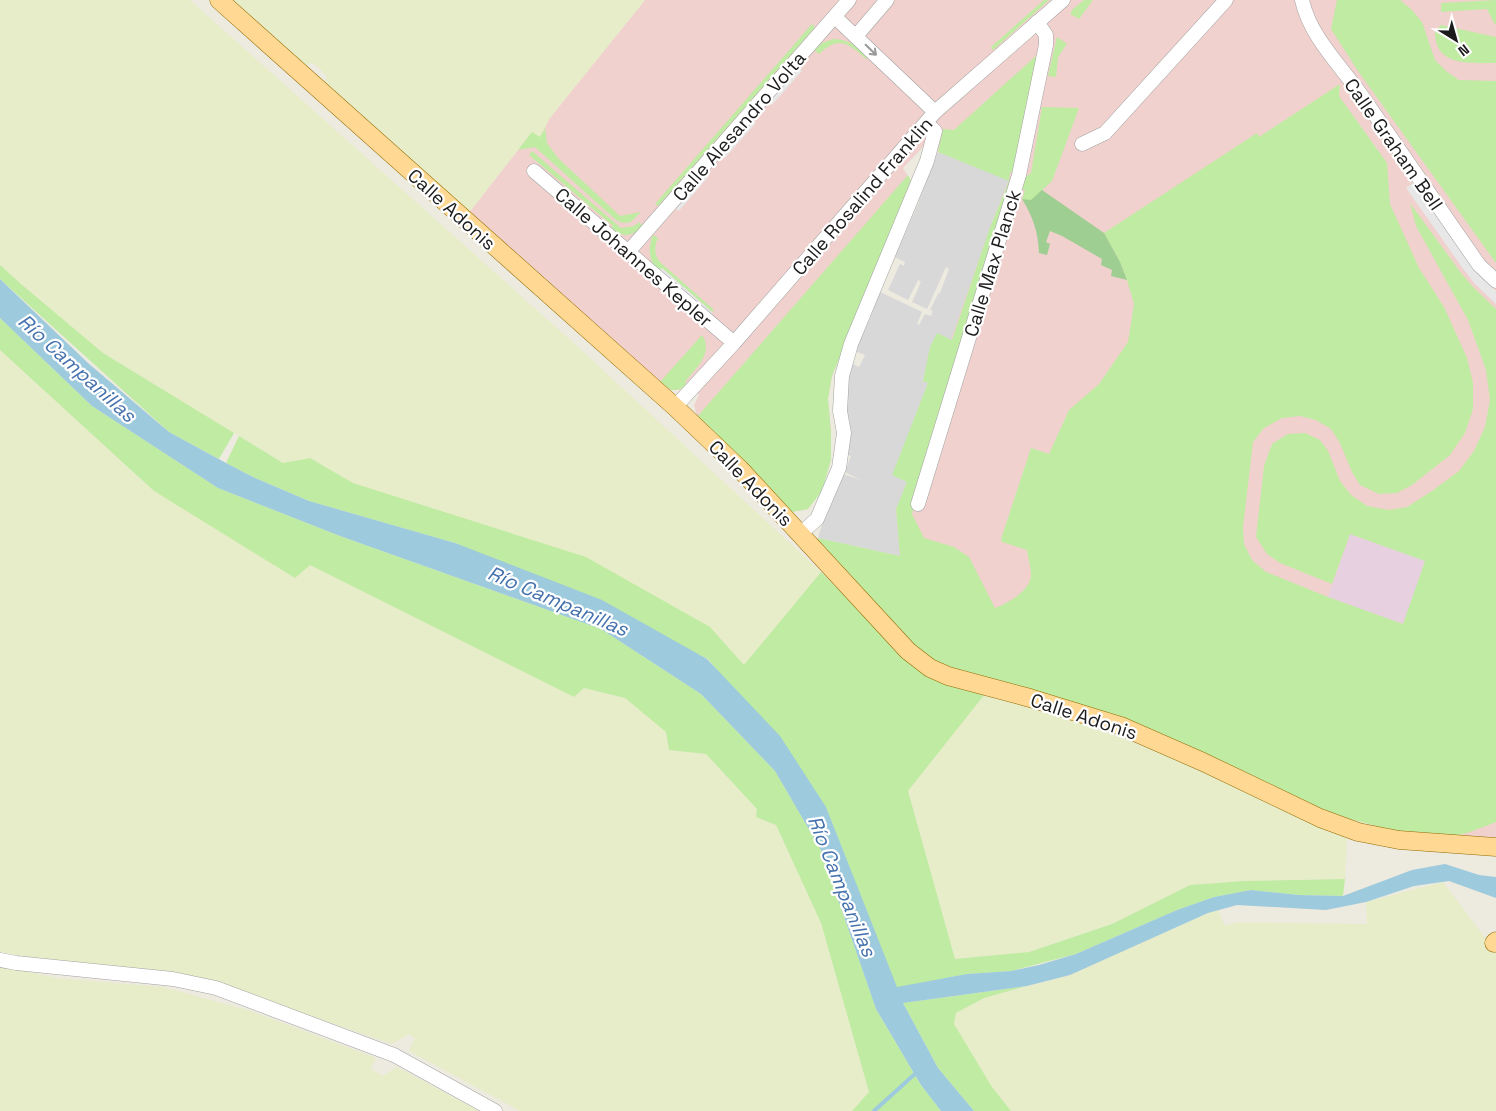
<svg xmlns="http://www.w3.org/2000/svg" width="1496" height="1111" font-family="'Space Grotesk',sans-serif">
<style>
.residential{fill:#d9d8d8}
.commercial{fill:#f0d1cd}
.industrial{fill:#e7d1e1}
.farmland{fill:#e8edc9}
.grass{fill:#c0eba2}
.forest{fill:#9fce92}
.parking{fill:#e7e7e7}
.water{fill:#9dcadd}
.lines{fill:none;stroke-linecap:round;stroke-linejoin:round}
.stream{stroke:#9dcadd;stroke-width:4}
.minor-casing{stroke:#a2a2a2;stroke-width:15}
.major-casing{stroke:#926c00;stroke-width:19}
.minor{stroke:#fff;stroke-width:14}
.major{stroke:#ffd893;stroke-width:18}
.oneway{stroke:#989898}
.labels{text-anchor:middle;stroke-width:4.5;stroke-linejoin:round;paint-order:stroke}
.street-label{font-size:19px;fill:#1b1b1b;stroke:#fff}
.water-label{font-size:20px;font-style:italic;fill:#4571ad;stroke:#fff}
</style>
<rect width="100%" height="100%" fill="#edeadf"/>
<polygon class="residential" points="938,152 1009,180 989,230 952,341 937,334 931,348 923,380 928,383 893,475 908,482 896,509 900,556 818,538 826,511 843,474 861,480 845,472 851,456 845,453 847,376 851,363 859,367 865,355 855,351 870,319 880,292 922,312 917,324 919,325 925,314 931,316 933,311 930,310 938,294 940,293 949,269 946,267 927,309 912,302 921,282 918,280 908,300 888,290 900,264 904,266 905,262 895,257 919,202 920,202 919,201"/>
<polygon class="commercial" points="645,0 1496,0 1496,838 1431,836 1382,828 900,556 896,509 908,482 952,337 989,230 1009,180 938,152 938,148 925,145 903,168 911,181 832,376 828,399 831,432 831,460 808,509 792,512 697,417 694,405 699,395 687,385 679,390 669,390 468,214 532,132 540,137 549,119"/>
<polygon class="industrial" points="1350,534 1426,561 1403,624 1328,597"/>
<g class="farmland">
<polygon points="0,0 190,0 576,345 821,572 744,665 710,627 353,483 310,458 283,463 103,353 21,284 0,265"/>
<polygon points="231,0 645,0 549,119 540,138 532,132 468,214 324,85 327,76 320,69 313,63 303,66"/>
<polygon points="0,350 154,491 295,577 310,564 574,697 584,688 625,698 666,732 669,750 706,754 757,809 756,817 776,825 821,923 869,1092 852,1111 520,1111 409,1051 415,1038 409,1034 392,1044 204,979 146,969 57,962 0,952"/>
<polygon points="985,694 1040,708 1164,754 1347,838 1345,879 1244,881 1190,885 1112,924 1029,952 955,959 908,791"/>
<polygon points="1443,882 1496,952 1496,1111 1011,1111 992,1087 954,1025 956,1013 984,998 1070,975 1208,913 1218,910 1225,926 1237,922 1367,924 1366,902"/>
<polygon points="0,966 57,978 163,987 251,1011 376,1058 371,1069 383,1076 397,1067 479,1111 0,1111"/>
</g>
<g class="grass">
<polygon points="1044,0 1049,0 993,50 991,47"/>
<polygon points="1084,0 1093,0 1079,19 1070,14 1073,9"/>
<polygon points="1337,0 1400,0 1412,10 1422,22 1435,60 1446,71 1459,80 1496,81 1496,263 1358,71 1331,29"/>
<polygon points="1496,0 1496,24 1494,23 1487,9 1441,12 1441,3"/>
<polygon points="812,24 815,27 658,206 655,204"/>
<path d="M 1441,25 L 1496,37 L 1496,63 C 1470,63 1434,67 1435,31 Z"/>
<polygon points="1057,37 1067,44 1058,57 1056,77 1048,76"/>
<path d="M 833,39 C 851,40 856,46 868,57 L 866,59 C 848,43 839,35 819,54 L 814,50 L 822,43 Z"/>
<path d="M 1038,54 L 1016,169 L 1010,173 L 1009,180 L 1013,182 L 912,514 L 924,538 L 954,547 L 969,557 L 995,608 C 1008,603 1031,591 1031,574 C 1031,567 1028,558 1027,550 L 1002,542 L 1001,539 L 1031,448 L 1049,454 L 1069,410 L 1099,384 L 1128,342 L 1134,304 L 1127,280 L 1120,262 L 1104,233 L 1257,133 L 1259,137 L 1340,84 L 1339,96 L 1387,163 L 1390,204 L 1419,268 L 1444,307 L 1467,358 L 1473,383 L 1473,409 L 1465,433 L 1450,455 L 1412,485 L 1397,493 L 1379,494 L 1360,485 L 1352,472 L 1340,443 L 1331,429 L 1316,420 L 1300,416 L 1282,418 L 1264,428 L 1253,442 L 1243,527 L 1244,544 L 1252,560 L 1266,572 L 1328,597 L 1403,624 L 1425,561 L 1350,534 L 1332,584 L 1280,563 L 1267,554 L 1256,537 L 1264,466 L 1272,444 L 1288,434 L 1305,433 L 1320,440 L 1328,451 L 1340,481 L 1351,495 L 1367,506 L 1389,510 L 1407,507 L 1432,491 L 1459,471 L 1474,451 L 1485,427 L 1490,400 L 1486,370 L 1468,320 L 1416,226 L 1410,203 L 1461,273 L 1473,287 L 1496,309 L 1496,822 C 1483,827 1465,835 1452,836 C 1418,839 1376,826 1343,817 L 934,665 L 909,644 L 817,543 L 818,538 L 900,556 L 896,509 L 907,482 L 892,475 L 928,383 L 923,381 L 930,347 L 937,333 L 952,340 L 989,230 L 1009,181 L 938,152 L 943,129 L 954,130 Z"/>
<polygon points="1042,107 1079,108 1052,181 1031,201 1022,199 1025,191 1021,188 1024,178 1031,173"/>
<path d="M 545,128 L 547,143 L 558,158 L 620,216 L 641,212 C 632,221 629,227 616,220 L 535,147 L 518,150 L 532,132 L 540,137 Z"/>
<path d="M 532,151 L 621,228 L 634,226 L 639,222 L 643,226 C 631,237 624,238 611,228 L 613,226 L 529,155 Z"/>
<polygon points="908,175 911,181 832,376 828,399 831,432 831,460 822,491 808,509 792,512 697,417"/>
<path d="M 653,235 L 658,238 C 654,247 654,255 660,262 L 714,310 L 712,312 L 662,268 L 659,271 C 649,262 647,248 653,235 Z"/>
<polygon points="0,265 21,284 103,353 234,433 219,459 169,432 0,279"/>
<polygon points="0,318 92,406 218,488 340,536 601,629 701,694 775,771 821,850 876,1009 921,1085 941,1111 852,1111 869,1092 821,923 776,825 756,817 757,809 706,754 669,750 666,732 625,698 584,688 574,697 310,565 295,578 154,491 0,350"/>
<path d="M 702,335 C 714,353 696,368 685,382 L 687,385 C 675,393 671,391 660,382 Z"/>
<polygon points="239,436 283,463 310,458 353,483 586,557 710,627 744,665 821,572 917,668 985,694 908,791 955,959 1029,952 1112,924 1190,885 1244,881 1345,879 1343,896 1299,895 1251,890 1214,897 1177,910 1076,954 1011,971 967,974 896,988 826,807 708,659 455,543 309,501 253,477 226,463"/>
<polygon points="1027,986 984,998 956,1013 954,1024 992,1087 1011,1111 974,1111 938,1068 903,1003"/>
</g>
<path class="forest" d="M 1042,190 L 1104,233 L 1120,262 L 1127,280 L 1111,276 L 1112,270 L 1101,265 L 1102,259 L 1062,236 L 1050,231 L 1046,242 L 1050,244 L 1047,255 L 1039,253 C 1038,231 1033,217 1022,199 L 1031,200 Z"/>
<g class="parking">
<polygon points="799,68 802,71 772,105 768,103"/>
<polygon points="753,120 756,123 725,158 722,156"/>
<polygon points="707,173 709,176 679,211 676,209"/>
<polygon points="1413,183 1469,263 1481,277 1496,291 1496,304 1475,284 1464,270 1406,188"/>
<polygon points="662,268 712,312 710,315 659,271"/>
</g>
<polygon class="water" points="0,279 88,363 169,432 226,463 253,477 309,501 455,543 602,600 707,659 780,736 826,807 897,987 967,974 1011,971 1039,965 1076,954 1177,910 1214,897 1251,890 1299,895 1343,896 1412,870 1445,864 1479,875 1496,877 1496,898 1449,881 1414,886 1366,902 1326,910 1237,905 1208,913 1070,975 1027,986 903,1003 938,1068 974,1111 941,1111 921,1085 876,1009 821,850 775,771 701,694 601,629 340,536 218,488 92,406 0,318"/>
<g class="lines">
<polyline class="stream" points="874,1111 917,1072"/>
<defs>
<g id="minor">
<path d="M 1302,0 C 1310,37 1341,66 1362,96 C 1401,152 1440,209 1479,265 L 1496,281"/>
<polyline points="835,17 935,112"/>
<polyline points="856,36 887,0"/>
<polyline points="1082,144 1105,133 1226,0"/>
<polyline points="534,171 734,343"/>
<polyline points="628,252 849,0"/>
<polyline points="675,407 734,343 935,112 1063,0"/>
<polyline points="918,504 1019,175 1046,45 1046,35 1037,22"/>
<polyline points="800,534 817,519 839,468 844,433 840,411 842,376 851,344 927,161 935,131 926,123"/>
<polyline points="0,960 16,963 173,979 216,988 394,1055 495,1111"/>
</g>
<g id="major">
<polyline points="219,0 675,407 740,469 908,651 930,668 948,676 1030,698 1121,726 1203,762 1320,818 1358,832 1399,840 1496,847"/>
<polyline points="1494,943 1496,941"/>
</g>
</defs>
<use href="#minor" class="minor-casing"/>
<use href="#major" class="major-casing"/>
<use href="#minor" class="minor"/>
<use href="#major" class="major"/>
</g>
<defs><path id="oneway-shaft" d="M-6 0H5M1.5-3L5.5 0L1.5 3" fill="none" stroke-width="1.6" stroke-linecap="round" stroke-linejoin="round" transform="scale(1.25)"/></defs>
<use class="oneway" href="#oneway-shaft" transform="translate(871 50) rotate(44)"/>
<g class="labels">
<g class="street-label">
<text transform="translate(739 126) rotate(-49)" y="7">Calle Alesandro Volta</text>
<text transform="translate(1394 144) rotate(55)" y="7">Calle Graham Bell</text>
<text transform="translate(862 196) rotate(-49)" y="7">Calle Rosalind Franklin</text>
<text transform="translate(452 209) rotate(42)" y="7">Calle Adonis</text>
<text transform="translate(634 257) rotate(41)" y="7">Calle Johannes Kepler</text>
<text transform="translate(992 263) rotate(-73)" y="7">Calle Max Planck</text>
<text transform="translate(751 483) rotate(46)" y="7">Calle Adonis</text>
<text transform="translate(1084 716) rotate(18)" y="7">Calle Adonis</text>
</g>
<g class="water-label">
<text transform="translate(77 368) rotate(42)" y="7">Río Campanillas</text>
<text transform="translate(558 601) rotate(23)" y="7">Río Campanillas</text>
<text transform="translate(842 886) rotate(68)" y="7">Río Campanillas</text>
</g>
</g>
<g transform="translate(1456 40) rotate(143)" stroke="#ffffff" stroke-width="4" paint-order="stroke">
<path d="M0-4L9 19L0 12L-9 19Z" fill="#1b1b1b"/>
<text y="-8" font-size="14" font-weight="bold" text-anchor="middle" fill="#1b1b1b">N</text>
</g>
</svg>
